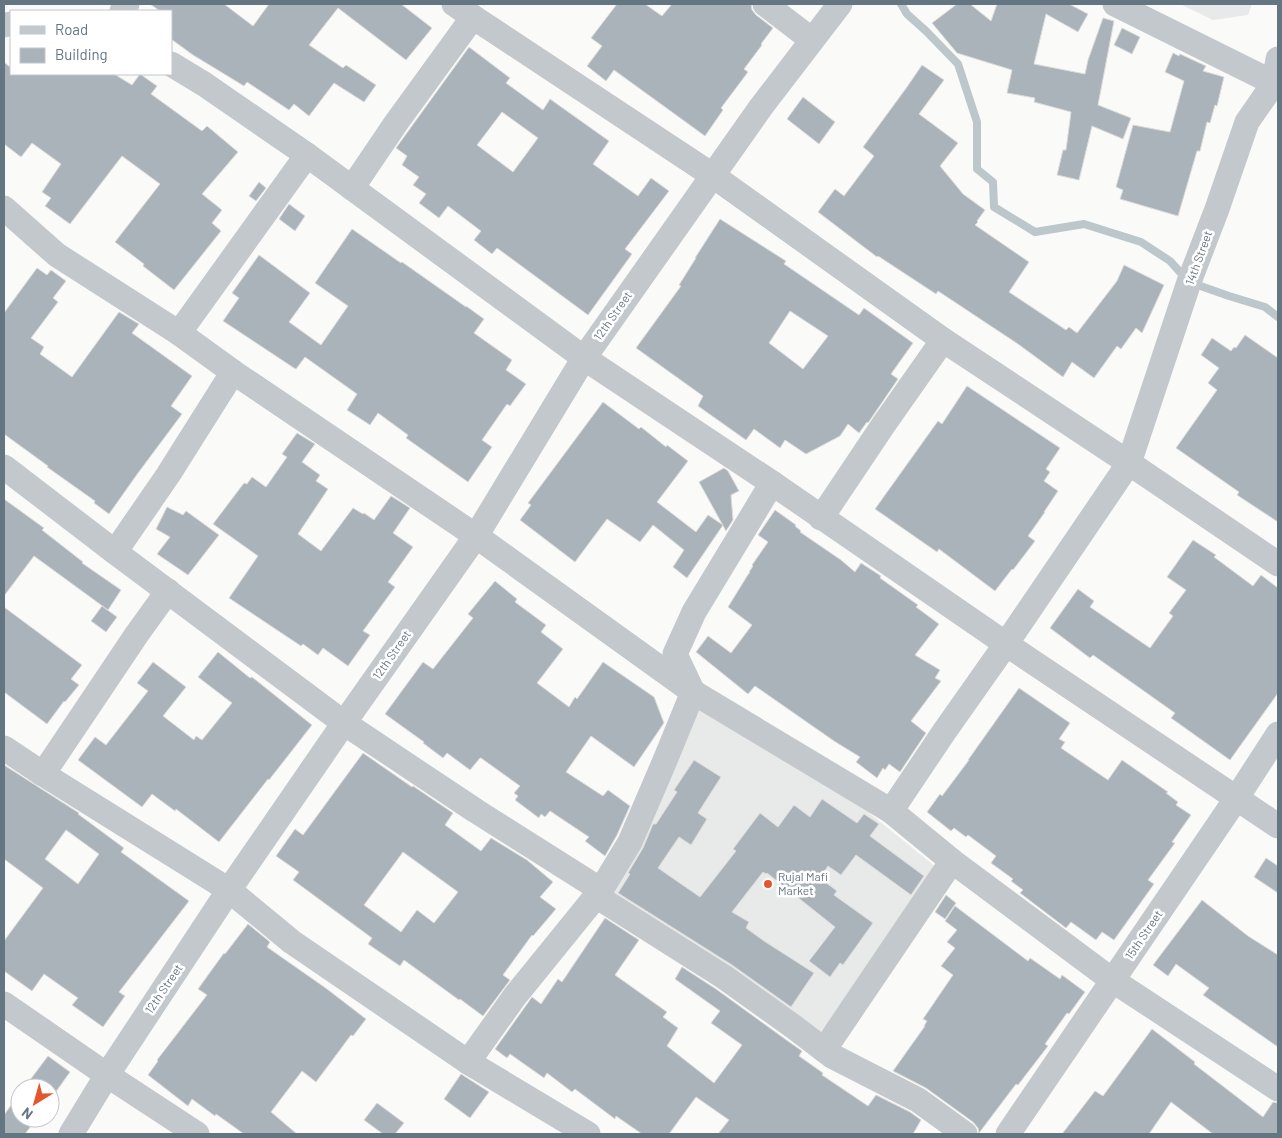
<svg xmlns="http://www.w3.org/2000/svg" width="1282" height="1138" font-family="Barlow,sans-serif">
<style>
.built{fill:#e8e9e9}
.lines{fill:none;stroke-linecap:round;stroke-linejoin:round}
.stream{stroke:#bbc7cb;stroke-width:8}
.building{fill:#aab3b9;stroke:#dcdcda;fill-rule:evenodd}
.minor{stroke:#c3c8cc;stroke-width:25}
.poi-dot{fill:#e4572e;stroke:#fff;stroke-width:2}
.labels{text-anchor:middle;stroke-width:5;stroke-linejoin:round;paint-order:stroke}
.street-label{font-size:12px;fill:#657683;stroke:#fff}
.poi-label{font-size:12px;fill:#657683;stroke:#fff;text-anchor:start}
</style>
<rect width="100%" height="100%" fill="#fafaf8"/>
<g class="built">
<polygon points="1180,4 1252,4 1248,15 1213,20"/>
<polygon points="692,700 819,772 937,868 814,1041 603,900"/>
</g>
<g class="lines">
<polyline class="stream" points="901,4 907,14 926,31 958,64 977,122 977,169 993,182 994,207 1035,232 1084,224 1141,242 1170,261 1189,282 1229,296 1265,307 1278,317"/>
</g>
<g class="building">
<polygon points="150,4 224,4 253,26 269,4 401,4 432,28 406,60 338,8 309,45 343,68 346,65 376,85 364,102 334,83 309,116 294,104 289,110 247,82 244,86 193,55 171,39 171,11 160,11"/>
<polygon points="617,4 645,4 662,16 672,4 751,4 752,10 756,15 773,28 761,44 762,45 744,69 748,72 721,108 723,110 705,136 614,70 606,81 587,66 602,46 591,38"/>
<polygon points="957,4 970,4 991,21 997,4 1069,4 1088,14 1078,32 1046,14 1034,64 1085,74 1088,60 1103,18 1114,21 1098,105 1131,118 1123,139 1092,126 1079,180 1057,175 1063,150 1066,150 1071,112 1034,102 1035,98 1007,93 1012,70 957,53 932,23"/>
<polygon points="1122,28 1140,37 1132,54 1114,45"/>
<path d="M 469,47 L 510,78 L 506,83 L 543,110 L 550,99 L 609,141 L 593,164 L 638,196 L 651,178 L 669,191 L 625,249 L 632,254 L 588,315 L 497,248 L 492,254 L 474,240 L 481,231 L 448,206 L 439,218 L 419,203 L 426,194 L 413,185 L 419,177 L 402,165 L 407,156 L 396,148 ZM 502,112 L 538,138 L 513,172 L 477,145 Z"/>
<polygon points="1173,53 1179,56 1180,54 1206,66 1203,71 1224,77 1217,106 1215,105 1210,123 1207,122 1200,151 1197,151 1178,216 1120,199 1123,190 1116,187 1133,125 1170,132 1184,81 1165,72"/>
<polygon points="4,62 11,68 11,74 114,74 132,85 140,74 157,86 151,94 202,131 207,126 238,152 202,194 222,210 212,223 221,231 174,290 143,266 144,264 115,242 160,184 122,156 70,224 45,206 51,198 42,192 61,164 32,143 21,157 4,144"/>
<polygon points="922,65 944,80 919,114 958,143 940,166 963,194 985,210 977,221 978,222 975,225 1029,262 1009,292 1066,330 1069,327 1077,333 1117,281 1124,265 1164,285 1142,333 1136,328 1121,349 1117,346 1094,378 1072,362 1063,377 1018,344 938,291 936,294 878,256 877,257 818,212 835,189 844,196 874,156 863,147 907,87"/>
<polygon points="803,97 835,122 819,144 787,119"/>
<polygon points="259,182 266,188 256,201 249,196"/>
<polygon points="289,204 305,216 295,231 279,219"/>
<path d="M 720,219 L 786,261 L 784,264 L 859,315 L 864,308 L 913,343 L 891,374 L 898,379 L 868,423 L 867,422 L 859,433 L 848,424 L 840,436 L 806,454 L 785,440 L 780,448 L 754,429 L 746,440 L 698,406 L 703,396 L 636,348 L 681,286 L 679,285 L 696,258 L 695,258 ZM 790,311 L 828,336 L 803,369 L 769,343 Z"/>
<polygon points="352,229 401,263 402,262 466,307 466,306 484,319 474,333 512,360 506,370 526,384 510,406 507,404 482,440 492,447 468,482 406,438 408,435 378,413 370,425 347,410 357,394 305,357 296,369 294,368 223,321 239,298 232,293 259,255 310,293 289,322 321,345 348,306 315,283"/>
<polygon points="37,268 47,275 51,270 66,281 53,298 58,302 31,338 44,347 40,354 72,377 119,312 139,324 132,333 192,376 171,406 182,414 138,473 109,514 94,503 95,501 47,467 48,466 4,434 4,313"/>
<polygon points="1245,335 1278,358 1278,522 1237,495 1239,492 1176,448 1217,390 1208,383 1219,368 1201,355 1212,338 1231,351 1234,347 1236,348"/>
<polygon points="967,386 1060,448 1046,469 1050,472 1044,481 1058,491 1044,512 1045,512 1028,536 1035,541 1013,570 1012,569 995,591 939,549 937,552 875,509 938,421 942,424"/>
<polygon points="603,402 639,429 641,427 666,447 667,445 688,461 657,502 696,532 708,515 723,525 687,578 673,567 684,550 653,525 640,542 607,519 575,562 520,520 531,505 528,503"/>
<polygon points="297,433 315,444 302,462 320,475 316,481 328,489 298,534 321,551 353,508 363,514 364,513 374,520 391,496 410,508 393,533 413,547 388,582 395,587 363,631 370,635 348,666 323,648 318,655 303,644 301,646 229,598 258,556 213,524 244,483 247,484 252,477 266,487 287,457 282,454"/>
<polygon points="724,468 728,471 739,491 731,495 733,520 726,531 699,482"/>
<polygon points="4,499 44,528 42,530 83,562 82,563 121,590 108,610 34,556 4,596"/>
<polygon points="167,507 183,515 186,511 219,535 188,575 157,554 170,537 156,529"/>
<polygon points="775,510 796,525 795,526 801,531 800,532 841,560 855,572 861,563 881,576 880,578 918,605 916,607 939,624 915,655 940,670 935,678 941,681 911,721 926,733 900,772 889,764 885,770 883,768 877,778 856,762 860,757 834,741 755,686 748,694 696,652 708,636 731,653 752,625 728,607 749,573 750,573 749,572 753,566 752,565 768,542 758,535"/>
<polygon points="1193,540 1216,555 1214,557 1253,586 1261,575 1278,588 1278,693 1230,760 1171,718 1175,713 1093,655 1090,658 1050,628 1078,589 1094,601 1090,607 1150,648 1173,616 1169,613 1186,590 1167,577"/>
<polygon points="495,581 517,599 515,602 546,625 541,632 563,649 537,683 569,707 575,697 577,699 603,662 654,697 664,723 634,767 591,736 566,772 603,796 608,790 630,806 617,835 605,856 585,841 589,837 550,811 545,817 541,814 539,818 515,800 518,796 514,793 520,786 481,758 480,758 470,770 447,753 443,758 423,743 424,742 385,714 423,662 433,669 473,618 468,614"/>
<polygon points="102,606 117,617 106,632 91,621"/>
<polygon points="4,607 82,665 71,679 79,685 65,702 64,701 47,724 4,692"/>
<polygon points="218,652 250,678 252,677 312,725 269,780 268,779 219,842 176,809 175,811 152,794 142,807 78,760 95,737 106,745 148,691 137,683 153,662 186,687 163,716 194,740 196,736 202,740 232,703 198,677"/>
<polygon points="1019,688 1070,723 1059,739 1065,742 1061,748 1108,780 1122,760 1168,792 1166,793 1178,802 1176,805 1191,815 1172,842 1175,843 1148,880 1154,884 1114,940 1102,932 1096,940 1071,922 1066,928 1020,893 1023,890 1011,881 1013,879 991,863 996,856 968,835 966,837 954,828 951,831 927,812 940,794 942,796 969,760 968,760"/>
<path d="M 363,753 L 412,787 L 413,786 L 453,813 L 445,825 L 481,851 L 491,838 L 527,860 L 553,882 L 540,897 L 556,909 L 533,936 L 532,935 L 503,975 L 510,980 L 483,1016 L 460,999 L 459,1000 L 404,960 L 400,966 L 368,944 L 372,938 L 293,880 L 299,872 L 276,856 L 295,829 L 303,835 ZM 403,852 L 458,892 L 434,923 L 417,910 L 401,932 L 364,905 Z"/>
<polygon points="694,760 721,777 698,813 707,819 691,845 679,837 658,868 700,897 736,851 733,849 760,813 778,827 794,805 810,817 822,799 857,823 864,814 879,824 870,836 924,876 911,895 856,855 841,875 828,866 820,878 837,891 834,895 873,923 843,965 840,963 830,977 809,961 835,927 767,873 766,874 763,872 732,912 749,922 746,928 764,941 814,973 791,1007 732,965 618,893 630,874 628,873 643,848 653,824 656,824 677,792 674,790"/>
<path d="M 4,765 L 79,813 L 78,814 L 124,848 L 121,852 L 189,901 L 119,992 L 125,996 L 103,1027 L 72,1005 L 78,998 L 44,974 L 32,991 L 4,971 L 4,941 L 43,888 L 4,859 ZM 66,830 L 99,854 L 78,884 L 45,859 Z"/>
<polygon points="1266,858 1278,866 1278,893 1254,877"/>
<polygon points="946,895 956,903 945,919 935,912"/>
<polygon points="1202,900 1248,936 1278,955 1278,1047 1203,995 1209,988 1176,964 1168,976 1153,965"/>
<polygon points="955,906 1028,961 1030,958 1060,979 1062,975 1085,992 1069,1014 1067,1013 1045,1044 1048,1046 1018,1085 1016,1084 979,1133 978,1128 973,1122 926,1088 893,1071 925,1026 924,1026 927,1021 923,1019 953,975 941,966 955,948 947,942 957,930 945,921"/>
<polygon points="605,918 639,940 615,975 667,1012 663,1017 678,1028 667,1046 714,1083 742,1045 711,1023 720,1011 675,979 682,967 716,989 785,1039 802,1051 799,1056 823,1073 822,1075 868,1106 876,1095 910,1112 921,1120 913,1134 718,1134 729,1120 696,1097 669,1134 642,1134 616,1116 615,1119 575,1089 572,1092 547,1073 544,1078 510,1054 507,1058 495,1049 532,997 541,1004 558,979 562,982"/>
<polygon points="248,924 270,942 267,947 327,989 366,1019 353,1036 351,1035 316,1082 302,1071 271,1112 297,1134 244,1134 216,1114 215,1116 192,1099 188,1106 148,1075 158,1061 157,1060 207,995 198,989 224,953 225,954"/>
<polygon points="1152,1029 1195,1062 1194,1064 1263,1117 1273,1102 1278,1103 1278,1134 1213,1134 1171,1102 1149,1134 1062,1134 1095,1091 1103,1096"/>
<polygon points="48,1056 70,1072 50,1100 50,1088 24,1088"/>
<polygon points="461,1074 489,1092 470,1118 444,1099"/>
<polygon points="20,1093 20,1118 37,1118 25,1134 4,1134 4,1115"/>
<polygon points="377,1103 404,1123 395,1134 383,1134 364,1120"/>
</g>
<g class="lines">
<g class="minor">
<polyline points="454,4 473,17 712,175 943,340 1129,463 1278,564"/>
<polyline points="765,4 812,40"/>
<polyline points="1115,4 1274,83"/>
<polyline points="122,11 127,4"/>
<polyline points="4,25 11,24"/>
<polyline points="171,64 204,84 307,155 584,358 772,483 1006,644 1278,826"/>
<polyline points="352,188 396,123 473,17"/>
<polyline points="4,208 57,255 179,333 233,372 476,536 693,692 891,811 952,861 1112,980 1278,1089"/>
<polyline points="179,333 307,155"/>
<polyline points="4,467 115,552 344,723 476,811 601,890"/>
<polyline points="821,518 884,424 943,340"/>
<polyline points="115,552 168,475 233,372"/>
<polyline points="4,748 43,774 229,890 292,942 468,1062 588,1134"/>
<polyline points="43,774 137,634 168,591"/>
<polyline points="891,811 944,732 1006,644 1129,463 1189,282 1217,209 1247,122 1274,83 1278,59"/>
<polyline points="596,896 724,977 794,1027 832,1056 918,1100 965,1134"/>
<polyline points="4,1004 107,1075 197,1134"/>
<polyline points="824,1050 952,861"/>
<polyline points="468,1062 515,996 601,890 630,842 666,758 693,692 675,654 694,612 772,483"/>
<polyline points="71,1134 107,1075 229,890 344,723 476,536 584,358 761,107 840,4"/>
<polyline points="1008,1134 1236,799 1278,734"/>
</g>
</g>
<circle class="poi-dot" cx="768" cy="884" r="5"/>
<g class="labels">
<g class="street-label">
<text transform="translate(1199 258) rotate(-70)" y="4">14th Street</text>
<text transform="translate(613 316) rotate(-55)" y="4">12th Street</text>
<text transform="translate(392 655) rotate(-55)" y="4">12th Street</text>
<text transform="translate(1144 935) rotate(-56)" y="4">15th Street</text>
<text transform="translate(164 989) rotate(-56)" y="4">12th Street</text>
</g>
<g class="poi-label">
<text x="778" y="881">Rujal Mafi<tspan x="778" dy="14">Market</tspan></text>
</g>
</g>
<rect width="1282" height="1138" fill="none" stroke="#657683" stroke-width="10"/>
<rect x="10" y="10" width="162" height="65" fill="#ffffff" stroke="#c1c8cd"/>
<rect x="20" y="26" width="25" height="8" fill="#c3c8cc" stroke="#c1c8cd"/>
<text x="55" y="35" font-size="15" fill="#657683">Road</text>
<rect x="20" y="48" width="25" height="15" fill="#aab3b9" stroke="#c1c8cd"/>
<text x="55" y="60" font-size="15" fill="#657683">Building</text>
<g transform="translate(35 1103) rotate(217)"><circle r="24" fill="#ffffff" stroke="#c1c8cd"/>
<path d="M0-4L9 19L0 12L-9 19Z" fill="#e4572e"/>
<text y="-8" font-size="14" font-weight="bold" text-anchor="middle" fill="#657683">N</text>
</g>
</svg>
